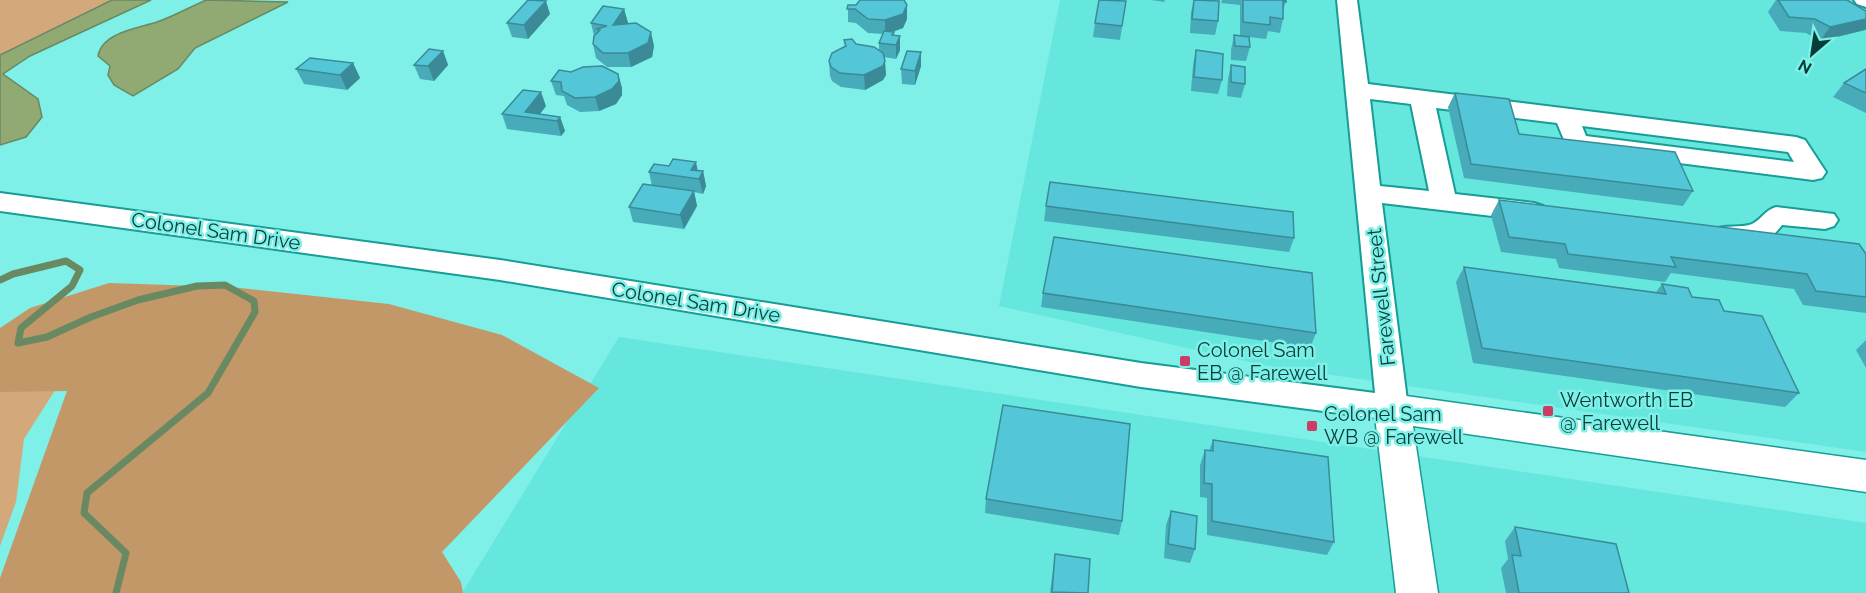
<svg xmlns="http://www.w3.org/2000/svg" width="1866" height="593" font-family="Raleway,sans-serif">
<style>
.built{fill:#65e7dd}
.green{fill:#d3a87a}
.forest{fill:#c39868}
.water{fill:#91aa73;stroke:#688962;stroke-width:1.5}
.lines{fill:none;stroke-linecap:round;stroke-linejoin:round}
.stream{stroke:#688962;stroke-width:7}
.minor-casing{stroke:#169d95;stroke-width:4}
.major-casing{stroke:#169d95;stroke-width:3}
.minor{fill:#fff;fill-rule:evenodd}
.major{fill:#fff;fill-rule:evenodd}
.wall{fill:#47abba}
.shaded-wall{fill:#3a8b97}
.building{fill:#53c7d8;stroke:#3a8b97;stroke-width:1.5}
.poi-dot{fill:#cb3d64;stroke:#7ef0e7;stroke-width:2}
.labels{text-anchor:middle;stroke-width:5;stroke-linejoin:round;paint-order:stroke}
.street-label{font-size:20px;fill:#073d39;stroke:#7ef0e7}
.poi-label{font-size:20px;fill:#073d39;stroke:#7ef0e7;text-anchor:start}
</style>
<rect width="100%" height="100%" fill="#7ef0e7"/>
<g class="built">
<polygon points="1060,0 1866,0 1866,452 1263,365 999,306"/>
<polygon points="619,337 1866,523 1866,593 462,593"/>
</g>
<g class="green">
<polygon points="0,0 112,0 0,55"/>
<polygon points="0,375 59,384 24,439 16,502 0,546"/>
</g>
<polygon class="forest" points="109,283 231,287 389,304 502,335 599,388 442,552 461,582 463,593 0,593 0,578 67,391 0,392 0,328 30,308"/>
<g class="water">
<polygon points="112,0 151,0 30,56 3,74 38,99 42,117 26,137 0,145 0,55"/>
<path d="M 206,0 L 288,2 L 195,48 L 178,69 L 133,96 L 114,85 L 108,75 L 110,66 L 98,56 C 102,32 139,28 157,22 C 174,16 190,7 206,0 Z"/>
</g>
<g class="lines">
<polyline class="stream" points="0,280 13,274 66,261 80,270 72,286 21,328 18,343 47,337 91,317 138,300 197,286 225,285 254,301 255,312 208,393 87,493 84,513 126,553 116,593"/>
<defs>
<g id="minor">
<path d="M 1337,0 L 1357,0 L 1368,84 L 1796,137 L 1805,140 L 1826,172 L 1822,178 L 1813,180 L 1576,150 L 1567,147 L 1557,123 L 1436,108 L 1455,194 L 1534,203 L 1543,206 L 1547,212 L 1543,218 L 1534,221 L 1382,203 L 1408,408 L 1403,417 L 1392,420 L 1141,387 L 500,280 L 0,211 L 0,193 L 500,260 L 1141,363 L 1375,393 ZM 1370,99 L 1411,104 L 1429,191 L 1380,186 ZM 1582,126 L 1788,152 L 1794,162 L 1586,136 Z"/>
<polygon points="1854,0 1866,0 1866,7 1857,4"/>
<path d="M 1776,207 L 1834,214 L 1838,220 L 1834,226 L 1825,229 L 1782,225 C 1778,230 1773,236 1768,239 C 1754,245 1728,245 1713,241 L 1710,235 L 1713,229 C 1725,225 1742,228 1752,224 C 1762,219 1765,210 1776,207 Z"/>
</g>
<polygon id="major" points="1392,394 1866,460 1866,492 1413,426 1438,593 1396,593 1374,408 1379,398"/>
</defs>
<use href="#minor" class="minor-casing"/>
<use href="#major" class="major-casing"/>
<use href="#minor" class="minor"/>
<use href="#major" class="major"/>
</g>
<g class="wall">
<polygon points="1151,0 1165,0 1164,2"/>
<polygon points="1194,0 1218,21 1215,35 1190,33 1191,12"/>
<polygon points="1222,0 1286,0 1283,12 1283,19 1280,33 1268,31 1266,39 1249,37 1250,47 1246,61 1231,60 1231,50 1234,35 1240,36 1240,5 1221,3"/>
<polygon points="1776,0 1847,0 1866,11 1866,29 1865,30 1820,41 1806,33 1780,31 1768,12"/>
<polygon points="1126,1 1120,40 1093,37 1095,23"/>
<polygon points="848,5 907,19 903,28 893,32 894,35 900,36 900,50 896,59 884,57 886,75 883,80 865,90 841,87 832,81 830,76 829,61 845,47 844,40 856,44 879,50 879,43 883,34 868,33 856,23 848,22"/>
<polygon points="624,9 628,23 627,24 654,46 652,57 631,67 607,67 596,58 593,44 594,36 591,23"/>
<polygon points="550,14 528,39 512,37 507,23"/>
<polygon points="1196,50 1222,80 1218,94 1191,91 1193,65"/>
<polygon points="443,51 448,65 434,81 420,79 414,65"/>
<polygon points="921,52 921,66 915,85 902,84 901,69"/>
<polygon points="353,63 360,78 347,90 304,84 296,69"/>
<polygon points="1231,65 1245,84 1241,98 1227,96 1228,79"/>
<polygon points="1866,69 1866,113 1833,97 1844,83"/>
<polygon points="571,72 618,74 622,88 622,95 616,104 599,111 580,112 567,105 564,96 556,95 551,81"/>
<polygon points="1455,93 1519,134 1693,191 1683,206 1464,178 1448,107"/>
<polygon points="546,106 540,114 560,117 565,131 561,136 507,129 502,114"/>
<polygon points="697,171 703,171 706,186 703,194 694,192 697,206 684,229 633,222 629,207 652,186 649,172"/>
<polygon points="1499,200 1866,254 1866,313 1803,305 1794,289 1671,273 1665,282 1559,268 1556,259 1501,252 1491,215"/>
<polygon points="1046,206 1294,238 1289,252 1044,221"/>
<polygon points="1464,267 1656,292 1662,284 1692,297 1724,311 1799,393 1785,407 1473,363 1456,282"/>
<polygon points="1043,293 1316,333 1310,348 1041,307"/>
<polygon points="1866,340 1866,368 1856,350"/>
<polygon points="1213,440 1334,542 1327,555 1207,535 1207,498 1200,497 1200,465 1205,450 1209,451"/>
<polygon points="986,499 1122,521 1119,535 985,513"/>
<polygon points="1171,511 1195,549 1190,563 1164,558 1166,525"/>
<polygon points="1515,527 1629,593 1506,593 1501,568 1508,559 1505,541"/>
<polygon points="1055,554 1088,593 1050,593"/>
</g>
<g class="shaded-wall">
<polygon points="546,1 550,14 528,39 524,25"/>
<polygon points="907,5 907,19 903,28 885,34 885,20"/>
<polygon points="624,9 628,23 616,39 613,25"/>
<polygon points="1866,19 1866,29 1865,30 1820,41 1830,27"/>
<polygon points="651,32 654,46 652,57 631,67 628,53"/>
<polygon points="900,36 900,50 896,59 896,45"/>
<polygon points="443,51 448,65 434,81 428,66"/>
<polygon points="921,52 921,66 915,85 915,71"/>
<polygon points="885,61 886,75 883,80 865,90 864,75"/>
<polygon points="353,63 360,78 347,90 340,75"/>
<polygon points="618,74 622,88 622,95 616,104 599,111 595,97"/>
<polygon points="541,92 546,106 536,119 525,112"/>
<polygon points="560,117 565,131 561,136 557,121"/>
<polygon points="696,162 699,177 691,170"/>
<polygon points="703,171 706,186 703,194 699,179"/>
<polygon points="694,191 697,206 684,229 680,215"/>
</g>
<g class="building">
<polygon points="528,0 546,1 524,25 507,23"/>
<polygon points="860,0 904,0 907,5 903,14 885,20 868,19 855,9 847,9 848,5 856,5"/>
<polygon points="1099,0 1126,1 1122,26 1095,23"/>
<polygon points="1194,0 1219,1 1218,21 1192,19"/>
<polygon points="1243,0 1286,0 1286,2 1283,1 1283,19 1270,17 1270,25 1243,22"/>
<polygon points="1778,0 1847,0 1866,11 1866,19 1830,27 1815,19 1789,17"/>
<polygon points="603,6 624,9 613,25 636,23 651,32 648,43 628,53 603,53 593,44 594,36 600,30 597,29 607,26 591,23"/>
<polygon points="884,31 894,32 892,35 900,36 896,45 879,43"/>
<polygon points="1234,35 1249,37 1250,47 1235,46"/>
<polygon points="852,39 856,44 874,47 883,53 885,61 883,66 864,75 840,73 831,67 829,61 832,53 846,46 844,40"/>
<polygon points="429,49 443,51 428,66 414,65"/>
<polygon points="1196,50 1223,54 1222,80 1194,77"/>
<polygon points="907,51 921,52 915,71 901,69"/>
<polygon points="310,58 353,63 340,75 296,69"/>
<polygon points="1231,65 1245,67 1245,84 1231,82"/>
<polygon points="602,66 618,74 619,81 612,89 595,97 575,98 562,91 561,82 551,81 559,70 571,72 583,67"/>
<polygon points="1866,69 1866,93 1844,83"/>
<polygon points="523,90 541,92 525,112 560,117 557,121 502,114"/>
<polygon points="1455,93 1509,99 1519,134 1675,152 1693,191 1471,164"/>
<polygon points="673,159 696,162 691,170 703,171 699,179 649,172 654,164 669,166"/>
<polygon points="1050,182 1293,212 1294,238 1046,206"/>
<polygon points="643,184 694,191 680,215 629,207"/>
<polygon points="1499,200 1859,244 1866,254 1866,297 1816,291 1807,274 1671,257 1676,267 1568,254 1565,244 1509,237"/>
<polygon points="1054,237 1312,273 1316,333 1043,293"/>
<polygon points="1464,267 1666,294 1662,284 1688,288 1692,297 1719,300 1724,311 1762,316 1799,393 1482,348"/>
<polygon points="1003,405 1130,424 1122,521 986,499"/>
<polygon points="1213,440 1328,457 1334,542 1212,521 1212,484 1204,483 1205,450 1213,451"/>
<polygon points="1171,511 1197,516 1195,549 1168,544"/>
<polygon points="1515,527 1616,544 1629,593 1519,593 1512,555 1521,556"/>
<polygon points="1055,554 1090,559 1088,593 1052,592"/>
</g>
<g class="poi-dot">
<rect x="1179" y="355" width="12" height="12" rx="3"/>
<rect x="1542" y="405" width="12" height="12" rx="3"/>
<rect x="1306" y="420" width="12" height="12" rx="3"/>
</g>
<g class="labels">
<g class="street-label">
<text transform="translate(216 231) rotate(8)" y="7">Colonel Sam Drive</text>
<text transform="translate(1381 297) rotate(-96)" y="7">Farewell Street</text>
<text transform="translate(696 302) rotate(9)" y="7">Colonel Sam Drive</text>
</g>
<g class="poi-label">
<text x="1197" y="357">Colonel Sam<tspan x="1197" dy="23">EB @ Farewell</tspan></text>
<text x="1560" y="407">Wentworth EB<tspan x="1560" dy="23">@ Farewell</tspan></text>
<text x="1324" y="421">Colonel Sam<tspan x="1324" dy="23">WB @ Farewell</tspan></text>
</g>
</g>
<g transform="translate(1812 54) rotate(209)" stroke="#7ef0e7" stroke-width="4.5" paint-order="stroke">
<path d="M0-4.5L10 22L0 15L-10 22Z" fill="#073d39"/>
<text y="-9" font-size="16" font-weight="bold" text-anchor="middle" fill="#073d39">N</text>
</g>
</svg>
